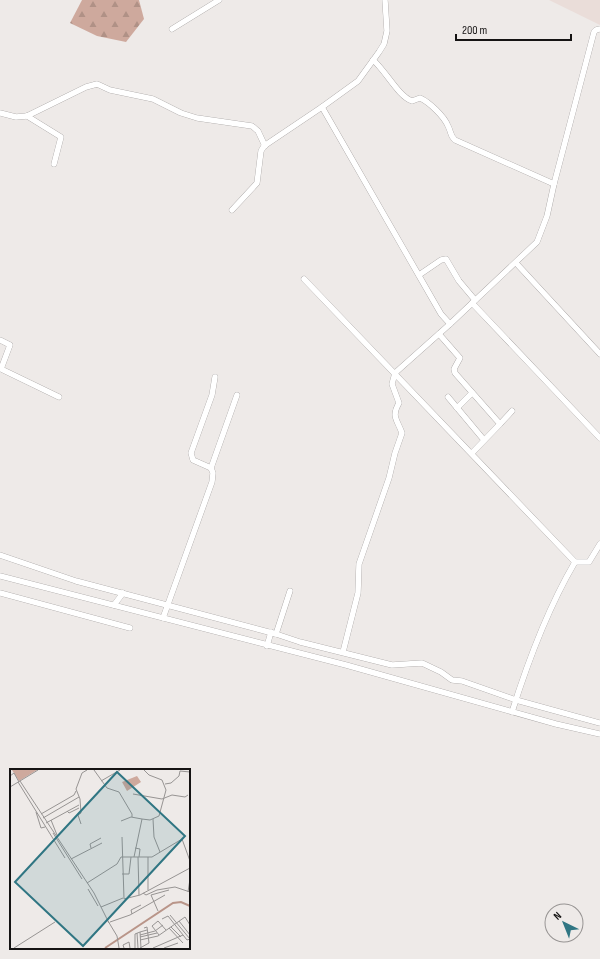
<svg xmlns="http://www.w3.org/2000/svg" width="600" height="959" font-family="'Sofia Sans Condensed',sans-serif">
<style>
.built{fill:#eaddd9}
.forest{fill:url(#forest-firs)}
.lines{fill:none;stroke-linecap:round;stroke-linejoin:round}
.minor-casing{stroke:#999594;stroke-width:6}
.minor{stroke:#fff;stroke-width:5.5}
.inset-river{fill:none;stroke:#b99589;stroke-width:2}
.inset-road{fill:none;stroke:#979493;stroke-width:1}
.view{fill:#307683;fill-opacity:0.15;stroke:#307683;stroke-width:2}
.inset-edge{fill:none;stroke:#151313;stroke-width:2}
</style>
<defs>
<pattern id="forest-firs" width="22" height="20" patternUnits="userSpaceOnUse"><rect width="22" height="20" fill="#cea99d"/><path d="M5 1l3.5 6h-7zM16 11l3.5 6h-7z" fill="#b09186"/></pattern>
</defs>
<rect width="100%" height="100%" fill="#eeeae8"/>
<polygon class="built" points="549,0 600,0 600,25"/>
<polygon class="forest" points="82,0 139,0 144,19 126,42 97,36 70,23"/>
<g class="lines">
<defs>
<g id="minor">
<polyline points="172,29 219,0"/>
<path d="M 373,60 C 386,71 398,96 412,101 L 420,98 C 429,102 444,116 448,126 C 451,131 450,136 455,140 L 554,184"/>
<polyline points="322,107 358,81 379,52 384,44 387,31 385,0"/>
<polyline points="0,113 16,117 27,116 86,87 97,84 110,90 153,99 181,113 197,118 252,126 258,131 265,146"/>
<polyline points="27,116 61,137 54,164"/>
<polyline points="232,210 257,183 261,151 264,146 322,107 441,314 450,324 537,242 547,216 554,184 594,32 596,30 600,29"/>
<polyline points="516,263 600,354"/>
<polyline points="419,275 441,260 446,259 459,281 475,300"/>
<polyline points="304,279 575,562 589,562 600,544"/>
<polyline points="472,303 600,438"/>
<polyline points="439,334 460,358 454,369 455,373 500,424 472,453"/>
<polyline points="0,340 10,345 1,369 59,397"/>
<polyline points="448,397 484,440"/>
<polyline points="457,408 472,393"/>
<polyline points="500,424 512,411"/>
<polyline points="211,468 193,460 191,453 212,395 215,377"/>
<polyline points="0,555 76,581 276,634 300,642 392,665 422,663 441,672 452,680 462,681 516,700 600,723"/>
<polyline points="0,576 346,665 556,724 600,734"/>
<polyline points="0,593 130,628"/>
<polyline points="114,605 123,593"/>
<polyline points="163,618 212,482 213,473 211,468 237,395"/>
<polyline points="276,634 290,591"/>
<polyline points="267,646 271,632"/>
<path d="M 343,652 L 358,593 L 359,564 L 389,478 L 395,453 L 402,433 C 397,419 391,417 399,403 L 392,384 L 395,373 L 450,324"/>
<path d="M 512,712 C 528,661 548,608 575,562"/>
</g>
</defs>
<use href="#minor" class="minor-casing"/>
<use href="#minor" class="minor"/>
</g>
<g transform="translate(10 769)">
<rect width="180" height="180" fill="#eeeae8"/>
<path d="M 2,1 L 27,1 L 9,12 ZM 127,7 L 131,13 L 117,22 L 112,13 Z" fill="#cea99d"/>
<path class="inset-river" d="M 95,179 L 163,134 L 171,133 L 180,137"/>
<path class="inset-road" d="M 84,1 L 97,19 L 109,23 L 122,45 L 122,48M 0,7 L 4,4 L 9,13M 10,12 L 84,124 L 99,154M 91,12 L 110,1M 8,13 L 55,89M 155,15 L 161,14 L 169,7 L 170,2 L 180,3M 0,18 L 28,1M 123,25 L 152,30 L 162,26 L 175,28 L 178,26M 57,42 L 59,44 L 69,39M 26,43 L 31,59 L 35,58M 31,45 L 64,26 L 66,22M 33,49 L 69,28M 132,50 L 140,51 L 149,47 L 156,21 L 152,11 L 139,6 L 134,1M 143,50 L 144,68 L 150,83M 41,51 L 47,66M 111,52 L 121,48 L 132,50 L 124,88 L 142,88 L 172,70 L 180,92M 36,54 L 69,36M 71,55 L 68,46 L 71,44 L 70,30 L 66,20 L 72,4 L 77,1M 43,64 L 72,110M 112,68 L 114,130 L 130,126 L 180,99M 81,79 L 80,75 L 91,69M 125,79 L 130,80 L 129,88M 128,88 L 129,126M 138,88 L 138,121M 61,90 L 92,74M 112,105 L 119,105 L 121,88M 77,114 L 107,95 L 111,88 L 124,88M 78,120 L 88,137M 178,123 L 180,110M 133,124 L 136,126 L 147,121 L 165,118 L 180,123M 91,138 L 113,129M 148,142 L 141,126 L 159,121M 122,145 L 121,141 L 131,136M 160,146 L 180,170M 152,150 L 158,147 L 177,171 L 180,170M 98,152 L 107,167 L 109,179M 169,152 L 180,166M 100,153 L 120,146 L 155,126M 161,158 L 171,168M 159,159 L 173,174M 127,164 L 128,179M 130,166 L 145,162 L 153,156M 149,166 L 142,157 L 148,152 L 156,161M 130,168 L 147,164M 130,171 L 148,167 L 175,148 L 180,156M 4,179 L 45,153M 114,179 L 113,176 L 119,173 L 120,179M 125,179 L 125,165 L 130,163M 130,179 L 139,174 L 137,158 L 134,159M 131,179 L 130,163 L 137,161M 143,179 L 173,166M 154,179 L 168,174"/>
<path class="view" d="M 107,3 L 175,67 L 73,177 L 5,113 Z"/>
<rect width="180" height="180" class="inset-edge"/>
</g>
<g transform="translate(564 923) rotate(317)"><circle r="19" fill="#eeeae8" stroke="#979493"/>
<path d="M0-3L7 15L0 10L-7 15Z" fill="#307683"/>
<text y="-6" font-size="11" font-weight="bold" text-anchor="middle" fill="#151313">N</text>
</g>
<path d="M456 34v6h115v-6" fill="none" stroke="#151313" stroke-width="2"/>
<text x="462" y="34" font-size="12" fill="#151313" stroke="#eeeae8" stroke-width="3" paint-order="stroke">200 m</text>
</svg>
